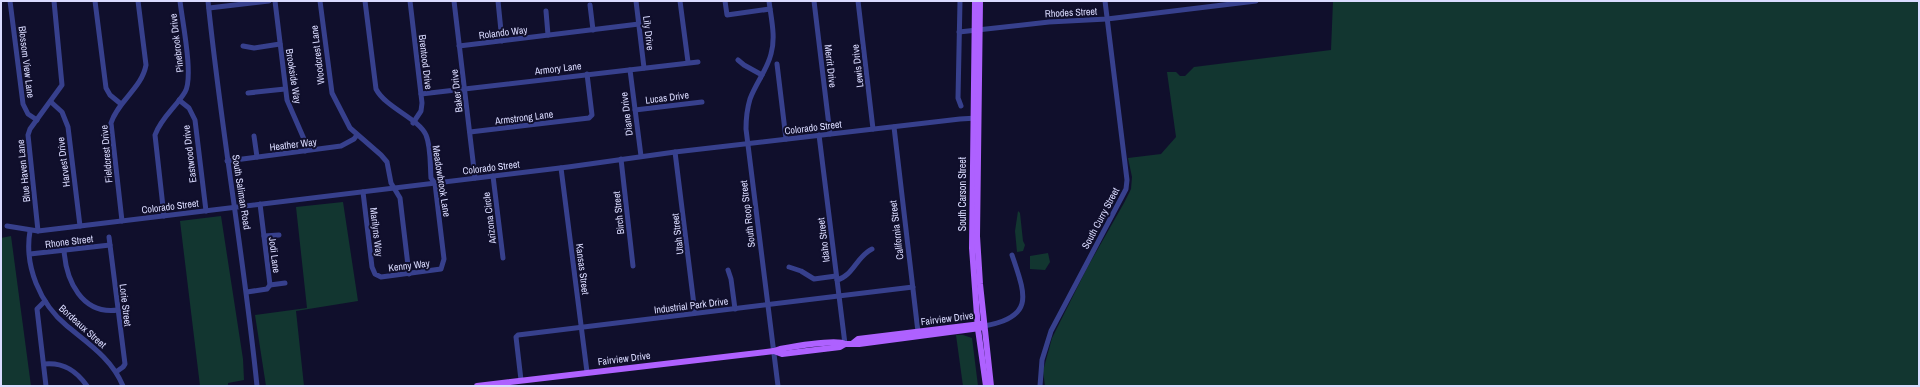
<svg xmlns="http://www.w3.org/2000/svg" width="1920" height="387" font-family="'Archivo Narrow',sans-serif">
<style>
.green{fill:#123630}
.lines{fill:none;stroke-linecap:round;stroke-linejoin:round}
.minor{stroke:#37408d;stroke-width:5}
.major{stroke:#ae61ff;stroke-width:6}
.labels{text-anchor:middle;stroke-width:4;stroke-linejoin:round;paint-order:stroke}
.street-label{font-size:10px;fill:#dadbff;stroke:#100f2c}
</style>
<rect width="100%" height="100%" fill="#100f2c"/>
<g class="green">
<polygon points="1333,1 1919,1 1919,386 1045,386 1043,371 1052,338 1087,268 1124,203 1131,189 1132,177 1128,158 1161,154 1176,137 1167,72 1176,72 1180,76 1185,76 1194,67 1331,50"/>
<polygon points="343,202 358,301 296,311 304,386 266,386 255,315 307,308 296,207"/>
<polygon points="1018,211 1020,213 1023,241 1025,245 1023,251 1017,252 1015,231"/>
<polygon points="221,216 243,359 244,380 228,383 228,386 200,386 180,221"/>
<polygon points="11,236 31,386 1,386 1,238"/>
<polygon points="1048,253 1050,262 1045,270 1030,269 1030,256"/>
<polygon points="956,335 963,335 972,338 978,386 963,386"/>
</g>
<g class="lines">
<g class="minor">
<polyline points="10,1 23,104 28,114 37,120"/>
<polyline points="95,1 106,88 110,95 121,104"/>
<path d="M 208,1 C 221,130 244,257 257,386"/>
<polyline points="275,1 287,100 304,139 305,151"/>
<polyline points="320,1 332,93 350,128 381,155 387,162 391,183 400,198 409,274"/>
<polyline points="410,1 422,103 421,111 413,123"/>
<polyline points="454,1 475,178"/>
<polyline points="498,1 502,41"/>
<polyline points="636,1 644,68"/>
<polyline points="680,1 688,62"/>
<polyline points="725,1 727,15 770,9"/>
<path d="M 769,1 C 771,18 776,37 771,54 C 767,70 756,83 750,99 C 747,109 746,119 746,129 L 778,386"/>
<polyline points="814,1 830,134"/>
<polyline points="858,1 873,129"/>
<polyline points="960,1 958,98 961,106"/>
<polyline points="590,5 593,30"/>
<polyline points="209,8 269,1"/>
<polyline points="546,11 548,35"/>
<polyline points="959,32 1049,22 1107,19 1256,1"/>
<polyline points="243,46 254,48 280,44"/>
<polyline points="459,46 639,24"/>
<polyline points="738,60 744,65 762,75"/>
<polyline points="777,64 786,139"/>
<polyline points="630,70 641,156"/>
<polyline points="248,93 285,89"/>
<polyline points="421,94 698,62"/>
<polyline points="179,100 189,108 195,120 206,211"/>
<polyline points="51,102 62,112 68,127 80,226"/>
<polyline points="635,110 702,102"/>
<polyline points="894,127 918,332"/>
<polyline points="470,132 589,118 592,115 587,74"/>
<polyline points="819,135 845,344"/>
<polyline points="254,136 257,157"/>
<polyline points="675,152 695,313"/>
<polyline points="621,159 633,266"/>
<polyline points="227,161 341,146 354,139 357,135"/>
<polyline points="561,168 587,372"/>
<polyline points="493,176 503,258"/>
<path d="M 363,192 L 372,267 L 375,274 L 381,277 L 441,269 L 444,259 L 436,192 L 435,183 L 431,178 C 430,165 431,147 426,135 C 418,118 386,108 376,89 L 365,1"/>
<path d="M 164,216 L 155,135 C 161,118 176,107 185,92 C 194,77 182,20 180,1"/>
<path d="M 122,221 L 111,123 C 118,101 142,88 146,65 L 138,1"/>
<polyline points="7,226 38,231 80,226 568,167 675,152 960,119 977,118"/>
<path d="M 30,231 C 24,266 40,304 67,326 C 89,344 112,359 123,386"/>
<polyline points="38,231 28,135 30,129 62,85 54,1"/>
<polyline points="264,236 279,235"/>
<polyline points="109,237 125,364 123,367 116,372"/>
<path d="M 64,250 C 66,281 82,315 118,310"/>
<polyline points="30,254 110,245"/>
<polyline points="789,267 801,271 814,279 836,276"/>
<polyline points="728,270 731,279 735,309"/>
<path d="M 837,280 C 853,276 857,256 872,249"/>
<polyline points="270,285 285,283"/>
<polyline points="247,292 267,289 270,285 260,204"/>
<polyline points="45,301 37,309 46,386"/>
<path d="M 984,326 C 1036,317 1025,294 1012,255"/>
<path d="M 44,364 C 63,362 76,370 87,386"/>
<polyline points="521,380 516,337 518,335 913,287"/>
<polyline points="1040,386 1042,360 1051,331 1126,189 1127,180 1105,1"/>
</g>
<g class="major">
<polyline points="975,1 972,248 978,329 986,386"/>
<polyline points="980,1 977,236 980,284 991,386"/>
<polyline points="853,343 858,339 981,324"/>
<polyline points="774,351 782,354 840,347 845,344 859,344 980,328"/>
<path d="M 477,386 L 774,351 L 780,349 C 791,347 837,339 845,344"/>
</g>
</g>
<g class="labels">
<g class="street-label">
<text transform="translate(1071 12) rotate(-3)" y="4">Rhodes Street</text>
<text transform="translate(503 32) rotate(-7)" y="4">Rolando Way</text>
<text transform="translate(649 33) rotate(83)" y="4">Lily Drive</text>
<text transform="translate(176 43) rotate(-97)" y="4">Pinebrook Drive</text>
<text transform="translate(317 55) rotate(-97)" y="4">Woodcrest Lane</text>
<text transform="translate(27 62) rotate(83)" y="4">Blossom View Lane</text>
<text transform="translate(426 62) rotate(83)" y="4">Brentood Drive</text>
<text transform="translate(831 66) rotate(83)" y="4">Merrit Drive</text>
<text transform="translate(857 66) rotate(-97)" y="4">Lewis Drive</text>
<text transform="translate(558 68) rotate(-7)" y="4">Armory Lane</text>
<text transform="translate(294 76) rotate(81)" y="4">Brookside Way</text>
<text transform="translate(456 91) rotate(-97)" y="4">Baker Drive</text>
<text transform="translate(667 97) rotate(-7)" y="4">Lucas Drive</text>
<text transform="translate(626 114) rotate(-97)" y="4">Diane Drive</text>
<text transform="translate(524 117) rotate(-7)" y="4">Armstrong Lane</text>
<text transform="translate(813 127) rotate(-7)" y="4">Colorado Street</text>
<text transform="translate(293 144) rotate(-7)" y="4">Heather Way</text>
<text transform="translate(106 154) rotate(-95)" y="4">Fieldcrest Drive</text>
<text transform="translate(189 154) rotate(-97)" y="4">Eastwood Drive</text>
<text transform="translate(63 162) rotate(-97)" y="4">Harvest Drive</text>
<text transform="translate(491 167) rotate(-7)" y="4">Colorado Street</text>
<text transform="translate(23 171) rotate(-96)" y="4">Blue Haven Lane</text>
<text transform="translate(442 181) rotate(81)" y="4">Meadowbrook Lane</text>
<text transform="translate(242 192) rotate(81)" y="4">South Saliman Road</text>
<text transform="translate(962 194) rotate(-90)" y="4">South Carson Street</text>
<text transform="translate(170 206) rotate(-7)" y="4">Colorado Street</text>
<text transform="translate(618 213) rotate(-96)" y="4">Birch Street</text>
<text transform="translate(747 214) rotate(-97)" y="4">South Roop Street</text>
<text transform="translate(489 218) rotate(-97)" y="4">Arizona Circle</text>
<text transform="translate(1100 218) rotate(-62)" y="4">South Curry Street</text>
<text transform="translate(896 230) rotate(-97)" y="4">California Street</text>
<text transform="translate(377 232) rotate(83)" y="4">Marilyns Way</text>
<text transform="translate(677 234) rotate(-97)" y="4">Utah Street</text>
<text transform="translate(823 240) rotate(-97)" y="4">Idaho Street</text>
<text transform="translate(69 241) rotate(-7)" y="4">Rhone Street</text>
<text transform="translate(275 255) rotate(83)" y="4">Jodi Lane</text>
<text transform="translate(409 265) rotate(-7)" y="4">Kenny Way</text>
<text transform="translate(583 269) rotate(83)" y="4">Kansas Street</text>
<text transform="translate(126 305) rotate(83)" y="4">Lorie Street</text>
<text transform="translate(691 305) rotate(-7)" y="4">Industrial Park Drive</text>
<text transform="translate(947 318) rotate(-7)" y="4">Fairview Drive</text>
<text transform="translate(83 326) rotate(42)" y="4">Bordeaux Street</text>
<text transform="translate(624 358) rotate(-7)" y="4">Fairview Drive</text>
</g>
</g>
<rect width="1920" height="387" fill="none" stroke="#dadbff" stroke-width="4"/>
</svg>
